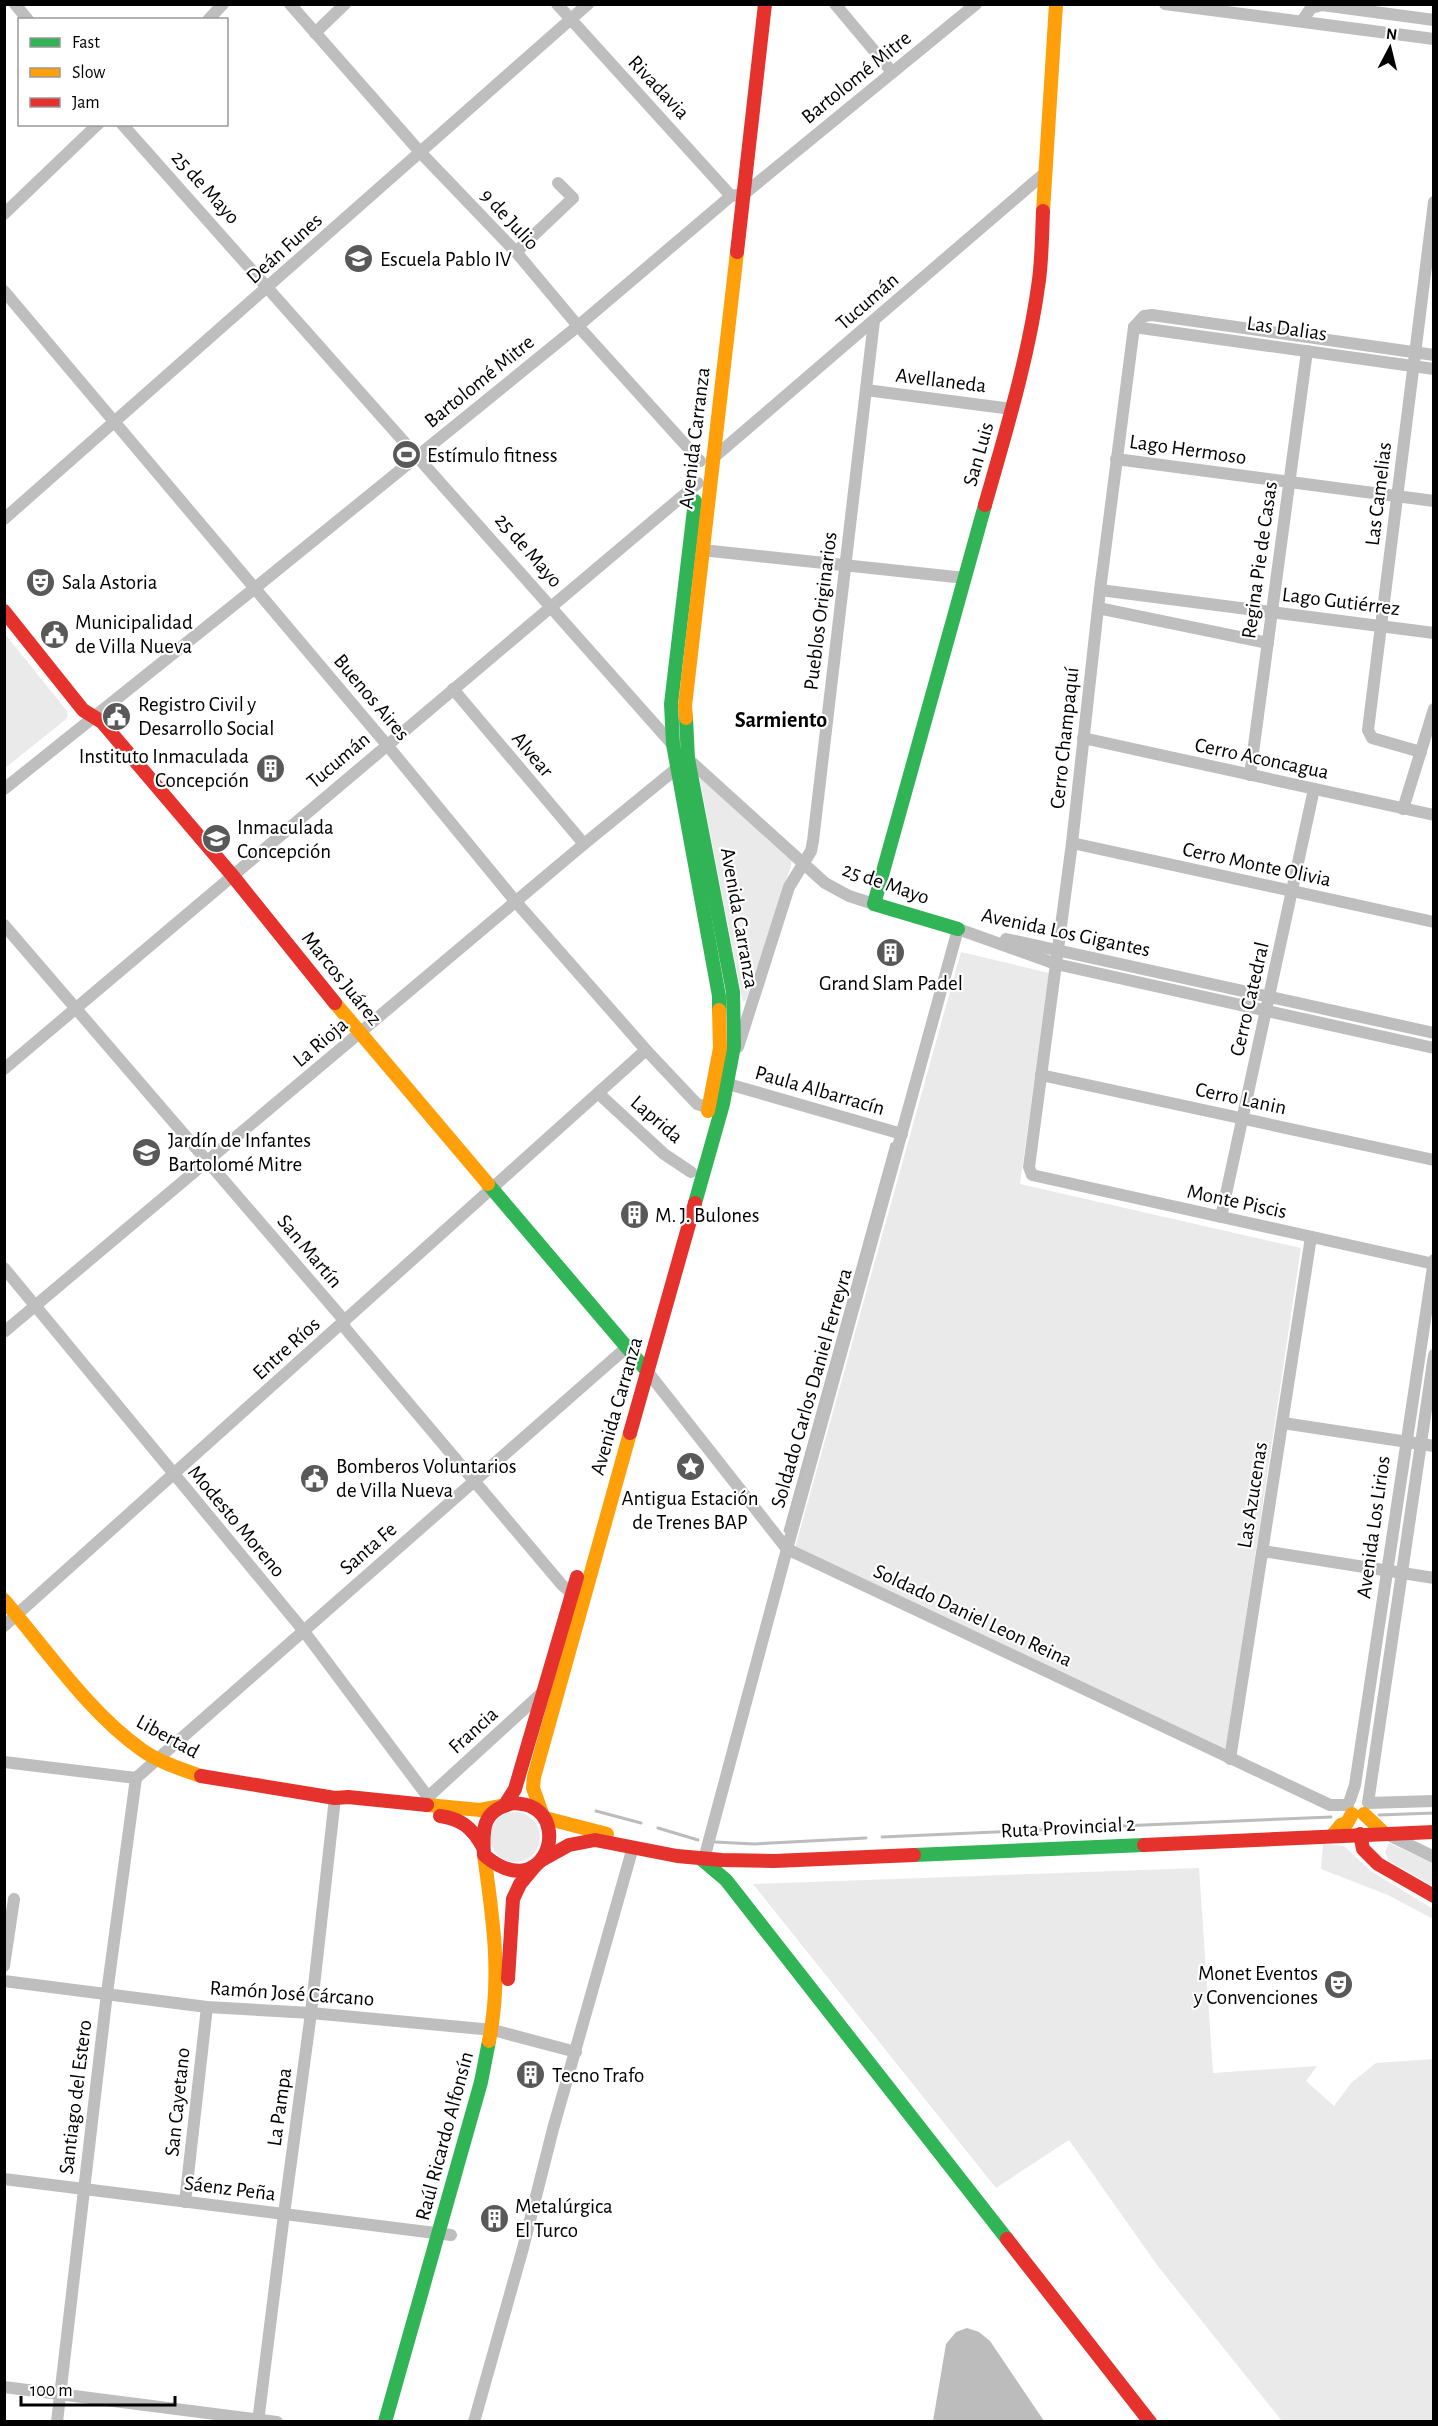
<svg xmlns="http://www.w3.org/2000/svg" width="1438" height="2426" font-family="'Alegreya Sans',sans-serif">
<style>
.green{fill:#eaeaea}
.water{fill:#bcbcbc}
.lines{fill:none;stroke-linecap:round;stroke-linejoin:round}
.stream{stroke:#bcbcbc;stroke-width:3}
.street{stroke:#bebebe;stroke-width:12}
.fast{stroke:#30b455;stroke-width:14}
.slow{stroke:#ff9f0a;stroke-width:14}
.jam{stroke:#e5322d;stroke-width:14}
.labels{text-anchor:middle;stroke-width:4.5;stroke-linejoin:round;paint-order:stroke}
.street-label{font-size:21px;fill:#000;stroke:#fff}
.poi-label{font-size:21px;fill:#000;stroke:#fff;text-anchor:start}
.neighbourhood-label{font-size:22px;font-weight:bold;fill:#000;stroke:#fff}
</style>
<rect width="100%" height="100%" fill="#fff"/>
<g class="green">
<polygon points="5,634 67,711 68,716 65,720 5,768"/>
<polygon points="699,776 792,858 791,866 746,1000 743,1002"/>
<polygon points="961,952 1049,973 1020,1184 1301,1248 1226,1750 795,1548"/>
<circle cx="515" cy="1837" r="25"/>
<polygon points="1389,1843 1433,1863 1433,1886 1388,1860 1385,1852"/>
<polygon points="1323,1844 1344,1846 1371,1871 1433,1909 1433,1919 1388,1895 1321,1869"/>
<polygon points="1199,1868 1213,2073 1317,2066 1306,2081 1334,2106 1351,2083 1376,2063 1433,2059 1433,2421 1282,2421 1157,2265 1069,2140 996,2188 753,1884"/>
</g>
<polygon class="water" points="967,2328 979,2332 990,2341 1044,2421 933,2421 946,2344 956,2332"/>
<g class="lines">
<g class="stream">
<polyline points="785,1531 892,1144"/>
<polyline points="596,1811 641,1823"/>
<polyline points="1379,1815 1434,1813"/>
<polyline points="1121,1826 1331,1817"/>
<polyline points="658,1828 698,1840"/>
<polyline points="882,1837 1108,1827"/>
<polyline points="715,1842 754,1844 866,1838"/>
</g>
<g class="street">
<polyline points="15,4 28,20"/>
<polyline points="290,4 420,152 516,252 578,326 700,461"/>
<polyline points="557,4 731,196"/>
<polyline points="835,4 892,72"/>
<polyline points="1165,4 1434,39"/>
<polyline points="208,20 223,4"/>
<polyline points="1302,21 1311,8 1322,5 1434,20"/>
<polyline points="315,33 345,4"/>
<polyline points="122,124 673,745"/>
<polyline points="4,214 98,124"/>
<polyline points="516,252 573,198 558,183"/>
<polyline points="4,291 387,745 516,902 646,1050 697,1104 709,1108 716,1106"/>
<polyline points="1134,327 1434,369"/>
<polyline points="1434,355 1152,315 1144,316 1134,327 1100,590 1072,843 1029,1167 1032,1175 1434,1264"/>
<polyline points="866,390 1012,409"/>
<polyline points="712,459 1046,172"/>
<polyline points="1116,459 1434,501"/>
<polyline points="4,519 588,4"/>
<polyline points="702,550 965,578"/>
<polyline points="1100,590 1434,633"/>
<polyline points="1098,608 1268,643"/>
<polyline points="453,689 584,844"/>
<polyline points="1083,738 1434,815"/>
<polyline points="1421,752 1372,738 1368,730 1434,202"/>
<polyline points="688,759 825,883 849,896 874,904"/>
<polyline points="1250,775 1307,351"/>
<polyline points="4,789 255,588 578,326 731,196 744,194 976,4"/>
<polyline points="1403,809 1434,709"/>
<polyline points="1072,843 1434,922"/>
<polyline points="4,925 343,1319 345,1328 562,1585 576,1597"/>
<polyline points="958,929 1056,964 1434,1048"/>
<polyline points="1006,939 1434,1033"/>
<polyline points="738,1047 789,887 811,851 813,841 874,321"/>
<polyline points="4,1069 698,483"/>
<polyline points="1041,1075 1434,1160"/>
<polyline points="728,1084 902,1134"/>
<polyline points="598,1093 664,1154 691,1172"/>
<polyline points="1221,1217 1314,789"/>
<polyline points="4,1268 303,1630 428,1797 427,1805"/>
<polyline points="4,1332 584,844 682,764"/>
<polyline points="1434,1355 1368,1803 1434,1801"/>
<polyline points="647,1371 787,1549 1330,1805 1348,1805"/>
<polyline points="1283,1423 1434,1446"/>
<polyline points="1263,1551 1434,1578"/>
<polyline points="4,1626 646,1050"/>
<polyline points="1230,1759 1311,1237"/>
<polyline points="4,1762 136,1778"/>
<polyline points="136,1778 626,1348"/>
<polyline points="428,1797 543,1692"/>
<polyline points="1350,1800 1355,1785 1434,1260"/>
<polyline points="1391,1836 1434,1857"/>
<polyline points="704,1859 787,1549 958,929"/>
<polyline points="4,1966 14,1899"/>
<polyline points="4,1981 207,2007 311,2013 493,2030 576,2052"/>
<polyline points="4,2179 451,2235"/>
<polyline points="185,2202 207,2007"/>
<polyline points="4,2387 277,2422"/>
<polyline points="57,2422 107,1993 136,1778"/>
<polyline points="258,2422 284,2214 311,2013 335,1798"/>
<polyline points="474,2422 523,2248 553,2129 633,1847"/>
</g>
<g class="fast">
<polyline points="695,501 671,704 673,744 719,996 719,1010"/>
<polyline points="686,718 688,759 733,992 734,1046 723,1104 695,1203"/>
<polyline points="958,929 874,904 985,505"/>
<polyline points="488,1184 647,1371"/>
<polyline points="914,1855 1144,1845"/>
<polyline points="700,1858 726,1880 1007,2239"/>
<polyline points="385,2422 481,2082 489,2041"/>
</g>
<g class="slow">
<polyline points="1043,211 1056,4"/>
<polyline points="686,718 685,706 737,252"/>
<polyline points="335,1003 488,1184"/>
<polyline points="708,1111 720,1048 719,1010"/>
<path d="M 4,1600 C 46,1649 89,1713 142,1750 C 159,1762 181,1769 201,1776"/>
<polyline points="427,1805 480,1810 501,1806"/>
<polyline points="1364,1814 1384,1833"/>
<polyline points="543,1816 533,1788 534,1777 630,1433"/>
<polyline points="545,1818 607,1834"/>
<polyline points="1332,1836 1341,1825 1347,1823 1352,1814"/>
<path d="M 484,1855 C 493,1918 502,1978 489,2041"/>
</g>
<g class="jam">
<polyline points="737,252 765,4"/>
<path d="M 985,505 C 1006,431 1029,356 1039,280 C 1042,257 1042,234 1043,211"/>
<polyline points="4,611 83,710 102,722 232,875 335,1003"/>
<polyline points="630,1433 695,1203"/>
<polyline points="201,1776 335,1798 348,1797 427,1805"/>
<path d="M 514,1803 C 520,1804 527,1804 532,1807 C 570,1825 541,1904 484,1855 C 482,1827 483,1810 514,1803 Z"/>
<polyline points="505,1805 515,1789 577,1577"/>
<path d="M 440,1816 C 462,1819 472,1828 483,1847"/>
<polyline points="1360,1834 1363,1849 1378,1864 1434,1896"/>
<polyline points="1144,1845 1434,1832"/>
<polyline points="542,1860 569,1845 595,1840 677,1856 722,1860 774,1861 914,1855"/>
<polyline points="508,1979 513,1899 520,1884 535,1866"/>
<polyline points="1007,2239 1150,2422"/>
</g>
</g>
<defs>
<symbol id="school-disc" viewBox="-11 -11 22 22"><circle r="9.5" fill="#595959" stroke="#fff"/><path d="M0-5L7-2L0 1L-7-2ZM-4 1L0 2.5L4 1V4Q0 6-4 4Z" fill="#fff"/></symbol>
<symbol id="stadium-disc" viewBox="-11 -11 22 22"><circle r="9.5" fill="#595959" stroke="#fff"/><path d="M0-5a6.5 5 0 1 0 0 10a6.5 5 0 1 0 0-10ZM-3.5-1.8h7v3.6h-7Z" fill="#fff"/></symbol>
<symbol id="theatre-disc" viewBox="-11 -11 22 22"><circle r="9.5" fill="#595959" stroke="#fff"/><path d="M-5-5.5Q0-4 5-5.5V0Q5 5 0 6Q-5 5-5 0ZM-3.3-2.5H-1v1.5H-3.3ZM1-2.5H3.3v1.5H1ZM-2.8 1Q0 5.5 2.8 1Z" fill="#fff"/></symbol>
<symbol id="civic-disc" viewBox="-11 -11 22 22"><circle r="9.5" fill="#595959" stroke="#fff"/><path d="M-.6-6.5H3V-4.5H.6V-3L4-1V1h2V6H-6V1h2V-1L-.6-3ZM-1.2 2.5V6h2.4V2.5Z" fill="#fff"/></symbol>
<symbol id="building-disc" viewBox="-11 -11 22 22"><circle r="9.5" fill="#595959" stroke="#fff"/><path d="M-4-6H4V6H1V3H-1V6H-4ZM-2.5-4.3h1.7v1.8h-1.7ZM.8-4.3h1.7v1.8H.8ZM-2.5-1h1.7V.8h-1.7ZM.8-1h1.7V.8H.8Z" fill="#fff"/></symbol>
<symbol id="sight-disc" viewBox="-11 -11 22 22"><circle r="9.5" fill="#595959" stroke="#fff"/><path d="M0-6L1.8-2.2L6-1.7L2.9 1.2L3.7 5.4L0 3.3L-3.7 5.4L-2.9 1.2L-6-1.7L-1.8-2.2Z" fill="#fff"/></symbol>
</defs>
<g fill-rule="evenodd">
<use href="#school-disc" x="342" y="242" width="33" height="33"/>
<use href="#stadium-disc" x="390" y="438" width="33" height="33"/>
<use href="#theatre-disc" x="24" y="566" width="33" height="33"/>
<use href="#civic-disc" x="38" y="618" width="33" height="33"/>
<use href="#civic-disc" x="100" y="700" width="33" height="33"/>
<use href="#building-disc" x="254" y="752" width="33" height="33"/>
<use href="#school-disc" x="200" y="822" width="33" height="33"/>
<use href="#building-disc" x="874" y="936" width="33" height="33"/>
<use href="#school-disc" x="130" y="1136" width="33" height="33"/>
<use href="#building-disc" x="618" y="1198" width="33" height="33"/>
<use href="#sight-disc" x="674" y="1450" width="33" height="33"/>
<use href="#civic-disc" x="298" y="1462" width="33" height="33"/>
<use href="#theatre-disc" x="1322" y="1968" width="33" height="33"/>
<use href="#building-disc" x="514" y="2058" width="33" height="33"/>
<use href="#building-disc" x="478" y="2202" width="33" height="33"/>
</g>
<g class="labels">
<g class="street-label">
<text transform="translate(856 77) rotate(-39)" y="7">Bartolomé Mitre</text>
<text transform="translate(659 87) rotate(47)" y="7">Rivadavia</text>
<text transform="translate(206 187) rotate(48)" y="7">25 de Mayo</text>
<text transform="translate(510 219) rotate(47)" y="7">9 de Julio</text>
<text transform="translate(284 248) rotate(-42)" y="7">Deán Funes</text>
<text transform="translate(867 301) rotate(-41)" y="7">Tucumán</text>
<text transform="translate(1287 328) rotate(8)" y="7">Las Dalias</text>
<text transform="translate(941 380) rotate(7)" y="7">Avellaneda</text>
<text transform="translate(479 381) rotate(-39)" y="7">Bartolomé Mitre</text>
<text transform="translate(694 438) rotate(-83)" y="7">Avenida Carranza</text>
<text transform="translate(1188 449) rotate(8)" y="7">Lago Hermoso</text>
<text transform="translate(978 454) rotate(-74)" y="7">San Luis</text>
<text transform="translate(1378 494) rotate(-83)" y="7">Las Camelias</text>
<text transform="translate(529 550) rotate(49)" y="7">25 de Mayo</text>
<text transform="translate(1259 560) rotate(-82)" y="7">Regina Pie de Casas</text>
<text transform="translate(1341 601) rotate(7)" y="7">Lago Gutiérrez</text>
<text transform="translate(820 611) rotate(-83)" y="7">Pueblos Originarios</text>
<text transform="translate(372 697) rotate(50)" y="7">Buenos Aires</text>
<text transform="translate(1064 738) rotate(-84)" y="7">Cerro Champaquí</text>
<text transform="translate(533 754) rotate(50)" y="7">Alvear</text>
<text transform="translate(1262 758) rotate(12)" y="7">Cerro Aconcagua</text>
<text transform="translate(338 760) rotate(-40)" y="7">Tucumán</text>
<text transform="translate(1257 864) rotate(12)" y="7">Cerro Monte Olivia</text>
<text transform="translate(886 883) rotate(19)" y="7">25 de Mayo</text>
<text transform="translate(740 918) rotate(80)" y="7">Avenida Carranza</text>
<text transform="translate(1066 932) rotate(12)" y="7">Avenida Los Gigantes</text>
<text transform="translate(342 978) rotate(51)" y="7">Marcos Juárez</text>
<text transform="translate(1249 999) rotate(-77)" y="7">Cerro Catedral</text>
<text transform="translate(320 1042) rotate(-40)" y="7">La Rioja</text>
<text transform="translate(820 1090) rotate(16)" y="7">Paula Albarracín</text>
<text transform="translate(1241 1098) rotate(12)" y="7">Cerro Lanin</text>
<text transform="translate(657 1119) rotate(41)" y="7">Laprida</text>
<text transform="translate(1237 1201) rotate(12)" y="7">Monte Piscis</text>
<text transform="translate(310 1251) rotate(50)" y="7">San Martín</text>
<text transform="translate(286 1348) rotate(-42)" y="7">Entre Ríos</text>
<text transform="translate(811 1388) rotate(-74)" y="7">Soldado Carlos Daniel Ferreyra</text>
<text transform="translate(616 1406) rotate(-74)" y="7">Avenida Carranza</text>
<text transform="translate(1252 1495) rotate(-81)" y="7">Las Azucenas</text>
<text transform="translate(237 1521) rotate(50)" y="7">Modesto Moreno</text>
<text transform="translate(1373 1527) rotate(-82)" y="7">Avenida Los Lirios</text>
<text transform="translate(368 1548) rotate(-41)" y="7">Santa Fe</text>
<text transform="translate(973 1615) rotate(25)" y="7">Soldado Daniel Leon Reina</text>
<text transform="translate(473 1730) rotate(-42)" y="7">Francia</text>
<text transform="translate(168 1736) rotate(29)" y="7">Libertad</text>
<text transform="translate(1068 1827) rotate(-3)" y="7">Ruta Provincial 2</text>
<text transform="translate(292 1993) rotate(4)" y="7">Ramón José Cárcano</text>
<text transform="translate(75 2097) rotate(-83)" y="7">Santiago del Estero</text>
<text transform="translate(177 2102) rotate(-84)" y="7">San Cayetano</text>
<text transform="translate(279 2107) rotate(-82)" y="7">La Pampa</text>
<text transform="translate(444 2136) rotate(-75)" y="7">Raúl Ricardo Alfonsín</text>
<text transform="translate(230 2188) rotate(7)" y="7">Sáenz Peña</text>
</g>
<g class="poi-label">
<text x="380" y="266">Escuela Pablo IV</text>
<text x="427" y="462">Estímulo fitness</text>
<text x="62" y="589">Sala Astoria</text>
<text x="75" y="629">Municipalidad<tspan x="75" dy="24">de Villa Nueva</tspan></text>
<text x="138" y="711">Registro Civil y<tspan x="138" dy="24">Desarrollo Social</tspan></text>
<text x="249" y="763" text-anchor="end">Instituto Inmaculada<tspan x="249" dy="24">Concepción</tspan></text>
<text x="237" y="834">Inmaculada<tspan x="237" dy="24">Concepción</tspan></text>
<text x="891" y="990" text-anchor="middle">Grand Slam Padel</text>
<text x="168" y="1147">Jardín de Infantes<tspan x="168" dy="24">Bartolomé Mitre</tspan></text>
<text x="655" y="1222">M. J. Bulones</text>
<text x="336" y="1473">Bomberos Voluntarios<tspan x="336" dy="24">de Villa Nueva</tspan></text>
<text x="690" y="1505" text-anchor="middle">Antigua Estación<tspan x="690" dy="24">de Trenes BAP</tspan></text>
<text x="1318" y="1980" text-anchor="end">Monet Eventos<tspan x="1318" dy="24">y Convenciones</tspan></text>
<text x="552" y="2082">Tecno Trafo</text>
<text x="515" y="2213">Metalúrgica<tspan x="515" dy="24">El Turco</tspan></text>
</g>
<g class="neighbourhood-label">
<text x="781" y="727">Sarmiento</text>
</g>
</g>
<rect width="1438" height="2426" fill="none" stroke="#000000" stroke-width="12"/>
<rect x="18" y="18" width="210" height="108" fill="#ffffff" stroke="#999999" stroke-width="1.5"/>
<rect x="30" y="38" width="30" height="9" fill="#30b455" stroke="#999999" stroke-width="1.5"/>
<text x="72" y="48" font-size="18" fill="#000000">Fast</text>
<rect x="30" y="68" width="30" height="9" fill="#ff9f0a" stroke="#999999" stroke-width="1.5"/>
<text x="72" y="78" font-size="18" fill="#000000">Slow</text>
<rect x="30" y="98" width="30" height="9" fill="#e5322d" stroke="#999999" stroke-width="1.5"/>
<text x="72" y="108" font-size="18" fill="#000000">Jam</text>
<g transform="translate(1390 48) rotate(7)" stroke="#ffffff" stroke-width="4.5" paint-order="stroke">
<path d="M0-4.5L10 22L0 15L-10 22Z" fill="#000000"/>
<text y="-9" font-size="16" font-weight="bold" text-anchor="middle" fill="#000000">N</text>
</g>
<path d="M21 2396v9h154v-9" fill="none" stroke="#000000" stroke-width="3"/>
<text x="30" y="2396" font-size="18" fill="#000000" stroke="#ffffff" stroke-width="4.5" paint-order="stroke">100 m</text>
</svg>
